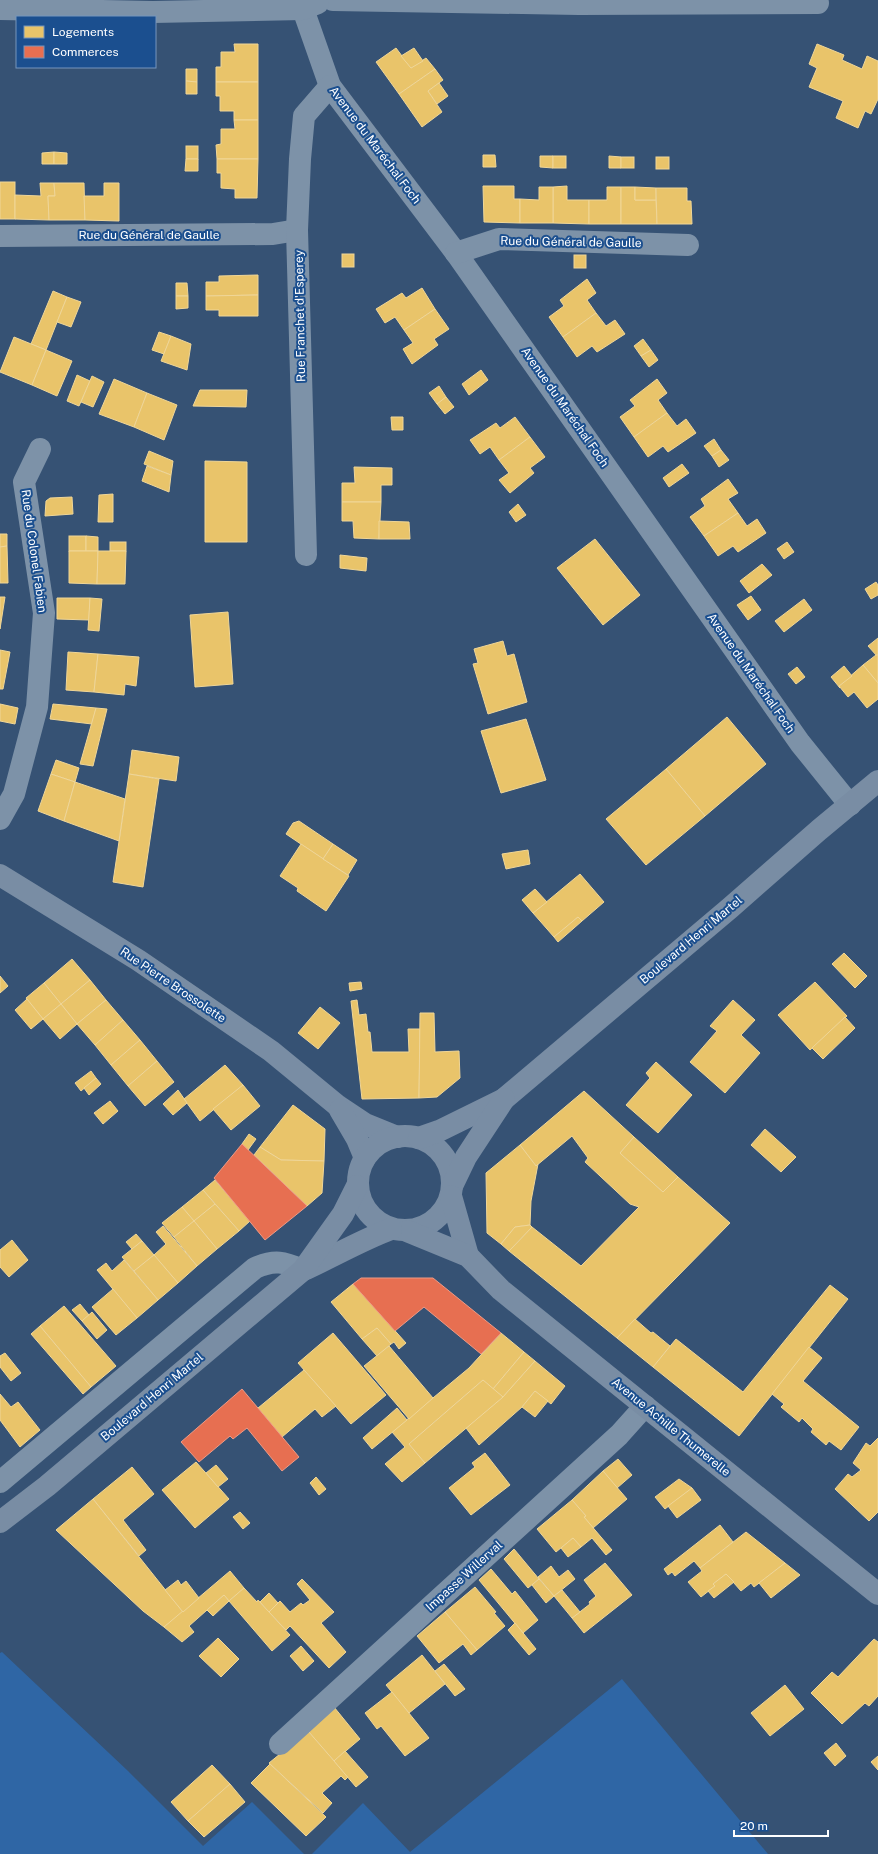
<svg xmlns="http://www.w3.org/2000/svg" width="878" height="1854" font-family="'Public Sans',sans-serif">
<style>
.green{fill:#2f66a5}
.homes{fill:#e9c46a;stroke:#f0d697}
.shops{fill:#e76f51;stroke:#ee9a85}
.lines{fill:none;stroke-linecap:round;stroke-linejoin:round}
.street{stroke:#7d92a8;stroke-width:22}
.secondary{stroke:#798da4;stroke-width:22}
.labels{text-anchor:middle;stroke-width:4;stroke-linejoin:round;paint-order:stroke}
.street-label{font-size:12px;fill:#fff;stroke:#1b4f8f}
</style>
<rect width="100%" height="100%" fill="#365274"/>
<g class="green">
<polygon points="2,1652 128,1771 203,1846 252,1802 304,1854 0,1854 0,1653"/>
<polygon points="622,1679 768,1854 312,1854 363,1803 410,1852"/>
</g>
<g class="homes">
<polygon points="234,44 258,44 258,82 216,82 216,67 221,67 221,52 235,52"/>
<polygon points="817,44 844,55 842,60 862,69 867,56 878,61 878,99 871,114 865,111 858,128 836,118 843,101 809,87 817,68 809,64"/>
<polygon points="396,48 411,68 426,58 435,69 399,94 376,62"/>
<polygon points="414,48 423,61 411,68 401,56"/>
<polygon points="186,69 197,69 197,82 186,81"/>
<polygon points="435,69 443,80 428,91 442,112 422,127 399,94"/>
<polygon points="186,81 197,82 197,94 186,94"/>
<polygon points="216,82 258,82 258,120 234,120 234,111 220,111 220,96 216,96"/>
<polygon points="439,83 448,96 437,104 428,91"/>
<polygon points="234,120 258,120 258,159 217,159 216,145 221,144 221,129 235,129"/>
<rect x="186" y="146" width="12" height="13"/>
<polygon points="54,152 54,164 42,164 42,153"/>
<polygon points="54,152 67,153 67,164 54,164"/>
<polygon points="483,155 495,155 496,167 483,167"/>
<polygon points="540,156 553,156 553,168 540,167"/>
<rect x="553" y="156" width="13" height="12"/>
<polygon points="609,156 621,157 621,168 609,168"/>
<rect x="621" y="157" width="13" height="11"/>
<rect x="656" y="157" width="13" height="12"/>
<polygon points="186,159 198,159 198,171 185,171"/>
<polygon points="217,159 258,159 257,198 235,198 235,189 221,188 221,173 217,173"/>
<rect x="0" y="182" width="15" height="37"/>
<polygon points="40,183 54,183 55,196 48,196 49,220 15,219 15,195 41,196"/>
<polygon points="54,183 84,183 85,220 49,220 48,196 55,196"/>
<polygon points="104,183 119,183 119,221 85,220 84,196 104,196"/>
<polygon points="483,186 514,186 514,199 520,199 520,223 484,222"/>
<polygon points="567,186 567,200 589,200 589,224 553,223 553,187"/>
<polygon points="539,187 553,187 553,223 520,223 520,199 539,200"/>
<polygon points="607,187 621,187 621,224 589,224 589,200 607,200"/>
<polygon points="621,187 635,187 635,200 656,200 657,224 621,224"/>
<polygon points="635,187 656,188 656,200 635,200"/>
<polygon points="656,188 687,188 687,201 691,201 692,224 657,224"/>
<rect x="342" y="254" width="12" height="13"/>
<rect x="574" y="255" width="12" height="13"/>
<polygon points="258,275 258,295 206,296 206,282 219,282 219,276"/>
<polygon points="587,279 596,293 587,300 596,313 563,337 549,317 564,306 560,300"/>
<polygon points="176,283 187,283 188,296 176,296"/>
<polygon points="422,288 435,309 404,330 395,317 385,323 376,309 402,293 406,298"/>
<polygon points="53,291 67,297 46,350 31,344"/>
<polygon points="258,295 258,316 219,316 219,310 206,310 206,296"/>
<polygon points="176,296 188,296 188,308 176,309"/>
<polygon points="67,297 81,302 71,327 57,322"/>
<polygon points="435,309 449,329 434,339 438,345 412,364 403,349 413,343 404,330"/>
<polygon points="596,313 606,326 615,320 625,334 597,352 592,346 577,357 563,337"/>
<polygon points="159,332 171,336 164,354 152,350"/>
<polygon points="171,336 191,344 187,370 161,361"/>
<polygon points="14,337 46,350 32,385 0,372"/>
<polygon points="643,339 651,350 641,356 634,346"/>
<polygon points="46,350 72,361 57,396 32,385"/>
<polygon points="651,350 658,360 649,367 641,356"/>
<polygon points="481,370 488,380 469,395 462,384"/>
<polygon points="77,375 90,381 79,406 67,401"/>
<polygon points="92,376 104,382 93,407 81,402"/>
<polygon points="114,379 147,393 134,427 99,414"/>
<polygon points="657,379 667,393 658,400 667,413 634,437 620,417 635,406 630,400"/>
<polygon points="439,386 446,397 437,404 429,393"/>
<polygon points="200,390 247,390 246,407 193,406"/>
<polygon points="147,393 177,405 164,440 134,427"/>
<polygon points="446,397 454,407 445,414 437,404"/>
<polygon points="667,413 677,426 686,419 696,433 668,452 663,446 648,457 634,437"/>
<polygon points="391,417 403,417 403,430 392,430"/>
<polygon points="515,417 530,437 499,460 490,447 480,454 470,440 496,423 500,428"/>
<polygon points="530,437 545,457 530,468 534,473 510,493 499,480 509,473 499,460"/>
<polygon points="714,439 721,450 712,456 704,446"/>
<polygon points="721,450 729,460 719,467 712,456"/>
<polygon points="149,451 173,461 171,475 144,464"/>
<polygon points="205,461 247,462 247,542 205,542"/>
<polygon points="682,464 689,473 669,487 663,478"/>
<polygon points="147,466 171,475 169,492 142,481"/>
<polygon points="354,467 392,468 392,485 381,485 381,502 342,502 342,483 355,483"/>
<polygon points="728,479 738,493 728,499 738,513 704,536 690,517 705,506 701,499"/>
<polygon points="113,494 113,522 98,522 99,495"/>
<polygon points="72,497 73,514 45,516 46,501 50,498"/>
<polygon points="342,502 381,502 379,539 354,538 353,521 342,521"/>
<polygon points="518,504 526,515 516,522 509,512"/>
<polygon points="738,513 747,526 757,519 766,533 738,552 733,546 718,556 704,536"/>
<polygon points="379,521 409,522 410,539 379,539"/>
<polygon points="0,534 7,534 7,546 0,547"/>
<rect x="69" y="536" width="17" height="15"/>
<polygon points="86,536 98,537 98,551 86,551"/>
<polygon points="595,539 640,595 603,625 557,568"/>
<rect x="110" y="542" width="16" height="9"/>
<polygon points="787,542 794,552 784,559 777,549"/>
<polygon points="7,546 8,583 0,583 0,547"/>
<polygon points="69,551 98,551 97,584 69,583"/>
<polygon points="98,551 126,551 125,584 97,584"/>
<polygon points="340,555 367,558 366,571 340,568"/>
<polygon points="762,564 772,575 749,593 740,581"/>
<polygon points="876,582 878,585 878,595 871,599 865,589"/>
<polygon points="751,596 761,610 748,620 737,605"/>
<polygon points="0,597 5,597 0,629"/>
<polygon points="57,598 90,598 89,620 57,619"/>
<polygon points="90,598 102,599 99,631 88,630"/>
<polygon points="804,599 812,610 784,632 775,621"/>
<polygon points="228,612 233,684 195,687 190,615"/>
<polygon points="878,638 878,655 877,656 868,646"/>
<polygon points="503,641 507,656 514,654 527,702 488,714 473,664 478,663 474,649"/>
<polygon points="0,650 10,652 3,689 0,689"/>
<polygon points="68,652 98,654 94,692 66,690"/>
<polygon points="98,654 139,657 136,686 125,684 124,695 94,692"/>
<polygon points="876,655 878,655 878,683 863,665"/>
<polygon points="863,665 878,683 878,699 867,708 854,692 848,697 839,686"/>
<polygon points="844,666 852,676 839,686 840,688 831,677"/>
<polygon points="797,667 805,677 796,684 788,674"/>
<polygon points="0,704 18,708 15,724 0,721"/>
<polygon points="53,704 96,708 92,724 50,719"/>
<polygon points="96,708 107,709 93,766 80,764"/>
<polygon points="727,717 766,764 705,816 666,769"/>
<polygon points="526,719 546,780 501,793 481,731"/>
<polygon points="132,750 179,757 176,781 129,774"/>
<polygon points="56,760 79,768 75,782 51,774"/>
<polygon points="666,769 705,816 646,865 606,819"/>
<polygon points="51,774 75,782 64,821 38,811"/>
<polygon points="129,774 159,779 143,887 113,882"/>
<polygon points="75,782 125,799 119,841 64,821"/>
<polygon points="299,821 333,844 323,859 286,834 293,823"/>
<polygon points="301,844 349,876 326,911 297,891 298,888 280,876"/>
<polygon points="333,844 357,860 348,875 323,859"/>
<polygon points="528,850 530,864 506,869 502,854"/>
<polygon points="580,874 604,902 582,921 578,917 554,937 533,913"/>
<polygon points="535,889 547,902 533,913 522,900"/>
<polygon points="578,917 582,921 558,942 554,937"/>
<polygon points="844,953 867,976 855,988 832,964"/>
<polygon points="72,959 90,980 61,1004 44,983"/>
<polygon points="0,976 8,986 0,993"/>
<polygon points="90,980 106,1000 77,1024 61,1004"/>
<polygon points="361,982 362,989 350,991 349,983"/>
<polygon points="815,982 847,1016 810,1050 778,1015"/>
<polygon points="44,983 61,1004 43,1019 26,998"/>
<polygon points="27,999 43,1019 31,1029 15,1010"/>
<polygon points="106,1000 123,1020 95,1045 77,1024"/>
<polygon points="357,1000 359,1015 366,1014 368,1032 370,1032 372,1052 409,1052 408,1029 420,1029 419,1098 362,1099 351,1001"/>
<polygon points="733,1000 755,1020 741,1035 760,1053 725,1093 690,1062 717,1031 710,1026"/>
<polygon points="61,1004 77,1024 60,1039 43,1019"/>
<polygon points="320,1007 340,1023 318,1049 298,1033"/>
<polygon points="420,1013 434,1013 435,1052 459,1051 460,1078 437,1097 419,1098"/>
<polygon points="845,1017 855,1028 823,1059 812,1048"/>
<polygon points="123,1020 140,1040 111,1065 95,1045"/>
<polygon points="140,1040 157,1061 128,1086 111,1065"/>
<polygon points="157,1061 174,1082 145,1106 128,1086"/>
<polygon points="656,1062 692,1095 658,1133 626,1105 650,1078 646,1073"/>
<polygon points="225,1065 243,1085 200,1121 184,1099"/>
<polygon points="91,1071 96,1078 81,1091 75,1083"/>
<polygon points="96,1078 101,1084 89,1095 84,1088"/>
<polygon points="243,1085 260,1106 231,1130 213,1109"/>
<polygon points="178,1090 187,1103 173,1115 163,1104"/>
<polygon points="584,1091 634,1137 620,1153 663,1192 678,1177 730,1223 617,1338 509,1251 532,1227 581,1266 639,1207 630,1204 585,1162 588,1158 572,1136 536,1166 520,1145"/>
<polygon points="110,1101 118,1111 103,1124 94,1113"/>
<polygon points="293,1105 325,1129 324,1161 281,1160 260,1147"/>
<polygon points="765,1129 796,1157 781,1172 751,1145"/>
<polygon points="249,1134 256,1139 248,1150 242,1144"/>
<polygon points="634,1137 678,1177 663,1192 620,1153"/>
<polygon points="520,1145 536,1166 538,1164 531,1201 530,1225 515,1227 501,1244 487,1233 486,1173"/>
<polygon points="260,1147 281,1160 324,1161 322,1193 307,1206 254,1155"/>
<polygon points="215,1180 250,1221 239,1231 203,1190"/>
<polygon points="203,1190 215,1204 194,1221 182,1207"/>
<polygon points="215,1204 239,1231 217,1249 194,1221"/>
<polygon points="182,1207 194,1221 174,1237 162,1223"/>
<polygon points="194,1221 217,1249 197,1266 174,1237"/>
<polygon points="530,1225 532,1227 509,1251 501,1244 515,1227"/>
<polygon points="163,1226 197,1266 178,1283 154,1255 166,1244 156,1232"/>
<polygon points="136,1234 142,1241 132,1249 126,1242"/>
<polygon points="12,1240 28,1260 9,1277 0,1267 0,1250"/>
<polygon points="142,1241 154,1255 134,1271 122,1257"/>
<polygon points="154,1255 178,1283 158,1300 134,1271"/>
<polygon points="124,1260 158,1300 137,1318 97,1270 106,1263 112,1271"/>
<polygon points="353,1284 406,1343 399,1349 394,1342 391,1344 377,1328 362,1339 331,1302"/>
<polygon points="830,1285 848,1299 739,1436 653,1367 676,1339 743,1392"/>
<polygon points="113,1289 137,1318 116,1335 92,1307"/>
<polygon points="80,1304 89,1315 82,1321 72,1310"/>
<polygon points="64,1306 116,1366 91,1387 40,1326"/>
<polygon points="92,1312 107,1330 97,1339 82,1321"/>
<polygon points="635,1319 651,1333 653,1332 670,1346 653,1367 617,1338"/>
<polygon points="40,1326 91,1387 83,1394 31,1334"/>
<polygon points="377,1328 391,1344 377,1356 362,1339"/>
<polygon points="333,1333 386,1395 351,1424 298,1363"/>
<polygon points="501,1333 524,1352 493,1389 483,1380 409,1444 425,1463 402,1482 385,1464 405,1447 392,1432 469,1368"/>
<polygon points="389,1346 433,1398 409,1419 364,1366"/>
<polygon points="809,1347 822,1358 803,1381 859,1427 841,1450 829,1441 826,1445 811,1432 813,1429 802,1418 799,1422 781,1407 784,1404 772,1394"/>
<polygon points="524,1352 535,1361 503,1397 493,1389"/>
<polygon points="5,1353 21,1373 11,1381 0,1367 0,1356"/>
<polygon points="535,1361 565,1386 551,1404 535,1391 522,1407 479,1445 466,1428 503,1397"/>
<polygon points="304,1370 336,1406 322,1417 315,1409 282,1437 258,1408"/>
<polygon points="483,1380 503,1397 425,1463 409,1444"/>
<polygon points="535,1391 548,1401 535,1417 522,1407"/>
<polygon points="0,1394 11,1407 18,1402 40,1430 20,1447 0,1420"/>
<polygon points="397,1408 407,1420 372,1449 363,1438"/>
<polygon points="878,1438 878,1512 869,1521 835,1489 848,1474 852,1477 861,1470 853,1463 866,1443 870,1446"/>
<polygon points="485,1453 510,1485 471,1515 449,1488 475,1467 472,1463"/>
<polygon points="618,1459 632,1475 617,1488 603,1471"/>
<polygon points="196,1462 229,1499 195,1528 162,1490"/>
<polygon points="216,1465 228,1479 218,1487 206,1473"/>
<polygon points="132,1467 154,1494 123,1520 146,1550 139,1556 93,1499"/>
<polygon points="603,1471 627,1499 593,1528 584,1517 586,1516 572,1500"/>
<polygon points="316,1477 326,1489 319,1495 310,1483"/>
<polygon points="679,1479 692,1488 665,1509 655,1497"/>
<polygon points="692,1488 701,1500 677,1518 668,1506"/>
<polygon points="93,1499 183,1612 164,1627 143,1611 56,1530"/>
<polygon points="572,1500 586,1516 584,1517 612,1550 606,1555 592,1538 581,1547 573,1538 556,1552 537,1529"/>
<polygon points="240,1512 250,1523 243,1529 233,1517"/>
<polygon points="720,1525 733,1542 700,1568 694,1561 675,1576 672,1572 668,1575 664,1569"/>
<polygon points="746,1532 785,1563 754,1587 751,1583 741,1591 726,1574 713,1584 715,1586 701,1597 688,1582 702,1571 700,1568"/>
<polygon points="573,1538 581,1547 568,1557 561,1548"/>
<polygon points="514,1549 539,1579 528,1588 504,1559"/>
<polygon points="605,1563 632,1595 584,1633 572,1618 590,1604 589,1602 596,1596 584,1580"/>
<polygon points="785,1563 800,1575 771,1598 759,1583"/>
<polygon points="551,1566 559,1577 568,1570 575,1579 554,1596 538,1577"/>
<polygon points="491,1569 512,1594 515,1591 538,1620 523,1633 479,1580"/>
<polygon points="230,1571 244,1588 229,1601 224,1595 189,1626 194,1632 182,1642 164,1627"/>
<polygon points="726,1574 734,1582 714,1598 708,1591 715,1586 713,1584"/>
<polygon points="302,1579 334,1612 321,1623 346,1652 329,1668 290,1626 286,1630 269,1612 280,1601 290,1612 301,1603 303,1605 310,1600 297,1584"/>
<polygon points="539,1579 554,1596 546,1603 532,1585"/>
<polygon points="178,1580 181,1585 186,1581 199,1598 183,1612 165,1590"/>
<polygon points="475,1587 496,1612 494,1613 505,1626 477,1650 445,1612"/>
<polygon points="244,1588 257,1602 258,1600 290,1635 272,1651 229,1601"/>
<polygon points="562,1590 580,1612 572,1618 554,1596"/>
<polygon points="269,1593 278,1603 269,1612 260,1602"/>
<polygon points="224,1595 229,1601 213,1616 207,1610"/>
<polygon points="445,1612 477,1650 471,1655 463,1644 439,1663 417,1636"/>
<polygon points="515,1623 536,1649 529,1655 508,1630"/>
<polygon points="218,1638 239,1659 221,1677 199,1656"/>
<polygon points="874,1639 878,1642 878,1696 869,1706 865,1703 842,1724 811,1693 832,1672 838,1677"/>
<polygon points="301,1646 314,1661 303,1671 290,1656"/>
<polygon points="422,1655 445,1684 409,1713 386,1685"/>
<polygon points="444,1664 465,1689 455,1696 435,1671"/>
<polygon points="785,1685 804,1709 770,1736 751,1713"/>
<polygon points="392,1692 429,1738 405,1756 381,1726 377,1729 365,1713"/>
<polygon points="334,1707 360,1739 334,1761 308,1731"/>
<polygon points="308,1731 348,1777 345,1780 341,1776 322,1793 332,1803 323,1813 269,1763"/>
<polygon points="836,1743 846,1756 835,1766 824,1753"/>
<polygon points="345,1751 368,1777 356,1787 334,1761"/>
<polygon points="878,1756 878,1770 871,1762"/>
<polygon points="270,1764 326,1817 306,1836 251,1783"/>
<polygon points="212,1765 230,1784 188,1821 171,1802"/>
<polygon points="230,1784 245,1802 204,1837 188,1821"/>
</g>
<g class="shops">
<polygon points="242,1144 307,1206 265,1240 214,1178"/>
<polygon points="361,1278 433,1278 501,1333 481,1354 424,1307 395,1331 353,1284"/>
<polygon points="242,1389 299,1457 282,1471 247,1428 233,1439 230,1436 199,1462 181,1442"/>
</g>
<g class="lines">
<g class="street">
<polyline points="302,0 303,9 330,86 456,253 800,743 850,805"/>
<polyline points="333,0 579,4 818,3"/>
<polyline points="0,9 153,12 303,9 318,3"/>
<polyline points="0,236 273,234 297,230"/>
<polyline points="456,253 499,239 688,245"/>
<polyline points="306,555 297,230 300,159 304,116 330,86"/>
<polyline points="0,819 14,794 37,707 44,613 24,482 40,449"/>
<path d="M 0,1482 L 255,1268 C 275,1259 284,1262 303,1270"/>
<polyline points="280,1744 619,1435 645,1406"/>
</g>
<g class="secondary">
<polyline points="0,875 138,960 271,1051 338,1106 365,1124 397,1137"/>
<polyline points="340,1110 357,1139 365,1158"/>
<circle cx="405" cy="1183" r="47"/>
<polyline points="419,1138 439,1131 504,1099 730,908 819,830 878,781"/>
<polyline points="453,1184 466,1157 504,1099"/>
<polyline points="451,1196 468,1256"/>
<polyline points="407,1231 468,1256 501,1290 878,1594"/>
<path d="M 306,1269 C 334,1256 362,1240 391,1229"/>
<polyline points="0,1522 47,1486 303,1270 343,1214 357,1186"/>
</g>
</g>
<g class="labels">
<g class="street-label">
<text transform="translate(375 145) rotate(53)" y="4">Avenue du Maréchal Foch</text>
<text x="149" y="239">Rue du Général de Gaulle</text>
<text transform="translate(571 242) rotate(1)" y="4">Rue du Général de Gaulle</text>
<text transform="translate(300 316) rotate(-91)" y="4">Rue Franchet d'Esperey</text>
<text transform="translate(565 407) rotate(55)" y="4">Avenue du Maréchal Foch</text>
<text transform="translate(34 551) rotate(82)" y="4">Rue du Colonel Fabien</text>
<text transform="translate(751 673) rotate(55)" y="4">Avenue du Maréchal Foch</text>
<text transform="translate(691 940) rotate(-40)" y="4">Boulevard Henri Martel</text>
<text transform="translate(173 985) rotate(34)" y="4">Rue Pierre Brossolette</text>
<text transform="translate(152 1397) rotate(-40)" y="4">Boulevard Henri Martel</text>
<text transform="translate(671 1427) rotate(39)" y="4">Avenue Achille Thumerelle</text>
<text transform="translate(464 1576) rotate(-42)" y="4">Impasse Willerval</text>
</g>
</g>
<rect x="16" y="16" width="140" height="52" fill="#1b4f8f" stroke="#7695bc"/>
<rect x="24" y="26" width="20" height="12" fill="#e9c46a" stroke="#7695bc"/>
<text x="52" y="36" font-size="12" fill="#ffffff">Logements</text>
<rect x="24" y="46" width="20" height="12" fill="#e76f51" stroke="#7695bc"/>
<text x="52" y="56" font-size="12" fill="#ffffff">Commerces</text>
<path d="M734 1830v6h94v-6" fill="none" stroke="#ffffff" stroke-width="2"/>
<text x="740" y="1830" font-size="12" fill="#ffffff" stroke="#1b4f8f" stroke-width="3" paint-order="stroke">20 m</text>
</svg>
